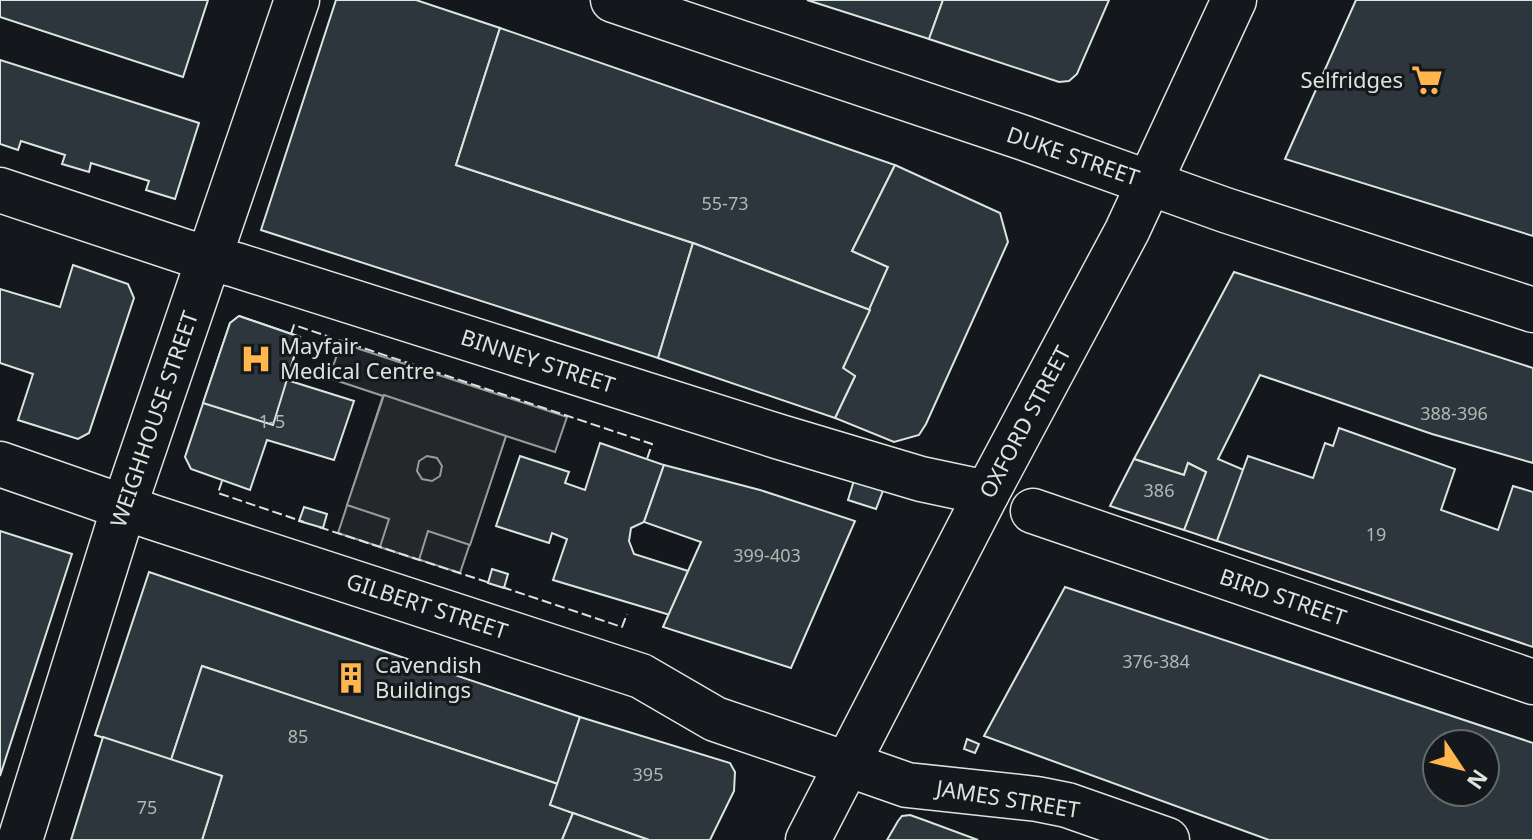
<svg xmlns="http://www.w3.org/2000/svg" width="1533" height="840" font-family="'Noto Sans',sans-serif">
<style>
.green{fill:#202428;stroke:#939e99;stroke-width:2}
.parking{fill:#24282b;stroke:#939e99;stroke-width:2;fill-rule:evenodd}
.building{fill:#2c363c;stroke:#d8e6dc;stroke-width:2;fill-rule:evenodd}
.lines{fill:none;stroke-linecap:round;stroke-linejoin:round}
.street-casing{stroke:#d8e6dc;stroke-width:47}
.secondary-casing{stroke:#d8e6dc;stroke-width:47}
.primary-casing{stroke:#d8e6dc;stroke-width:47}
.street{stroke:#14181c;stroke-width:44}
.secondary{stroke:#14181c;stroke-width:44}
.primary{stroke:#14181c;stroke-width:44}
.fence{stroke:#d8e6dc;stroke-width:2;stroke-dasharray:10 4;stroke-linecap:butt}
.labels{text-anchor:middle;stroke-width:6;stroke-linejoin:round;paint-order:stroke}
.number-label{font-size:18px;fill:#adbab4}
.poi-label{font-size:22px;fill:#d8e6dc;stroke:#14181c;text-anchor:start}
.street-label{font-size:22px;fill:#d8e6dc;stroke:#14181c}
</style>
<rect width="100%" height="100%" fill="#14181c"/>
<polygon class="green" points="341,343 567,417 555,452 506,436 460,573 338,533 383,396 329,378"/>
<path class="parking" d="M 384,395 L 506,436 L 470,545 L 428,531 L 419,560 L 380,547 L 389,519 L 347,505 ZM 427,456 L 437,458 L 442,466 L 440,476 L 432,481 L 422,479 L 417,471 L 419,461 Z"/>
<g class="building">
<polygon points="0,0 208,0 183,77 0,17"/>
<polygon points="336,0 416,0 500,28 456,165 693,243 658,358 261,230"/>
<polygon points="807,0 943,0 929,39"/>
<polygon points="943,0 1109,0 1077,74 1069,81 1059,82 929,39"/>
<polygon points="1356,0 1533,0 1533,236 1285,159"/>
<polygon points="500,28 895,165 852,251 888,267 870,310 693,243 456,165"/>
<polygon points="0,60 199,123 175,199 146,190 149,181 91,163 89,172 62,164 65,155 21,141 18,150 0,144"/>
<polygon points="895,165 1000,213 1008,242 926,424 919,435 894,442 835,418 855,376 843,368 888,267 852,251"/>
<polygon points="693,243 870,310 843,368 855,376 835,418 658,358"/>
<polygon points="73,265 128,284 134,298 89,433 78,439 18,420 33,374 0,363 0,289 60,307"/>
<polygon points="1234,272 1533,368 1533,463 1432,434 1260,375 1218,459 1244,470 1217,541 1184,530 1206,472 1188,463 1184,475 1134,459"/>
<polygon points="239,316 300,337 287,380 354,401 334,460 267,440 250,490 191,469 185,457 230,323"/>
<polygon points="239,316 300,337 273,425 203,403 230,323"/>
<polygon points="1339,428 1455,469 1441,510 1498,530 1513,486 1533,492 1533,647 1217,541 1248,456 1313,478 1325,443 1333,446"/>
<polygon points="600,443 664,465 644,522 631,528 629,541 634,554 688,571 670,615 553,580 567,539 552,533 549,543 496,526 520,456 569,472 565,483 585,490"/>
<polygon points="1134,459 1184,475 1188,463 1206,472 1184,530 1110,506"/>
<polygon points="664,465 760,490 855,521 791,668 663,627 701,542 644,522"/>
<polygon points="855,477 884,488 876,509 848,500"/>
<polygon points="304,507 327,514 323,528 299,521"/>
<polygon points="0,531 72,554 0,776"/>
<polygon points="492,569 508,574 504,588 488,583"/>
<polygon points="149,572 580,717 558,784 202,666 171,760 95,735"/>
<path d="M 1065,587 L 1533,743 L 1533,840 L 1269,840 L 984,736 ZM 1437,744 L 1485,744 L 1485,792 L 1437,792 Z"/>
<polygon points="202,666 558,784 550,805 573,813 562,840 202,840 222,776 171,760"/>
<polygon points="580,717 730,763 735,772 734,791 710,840 649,840 550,805"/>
<polygon points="103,737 222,776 202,840 71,840"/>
<polygon points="967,739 979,744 975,753 964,749"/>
<polygon points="573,813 649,840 562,840"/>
<polygon points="910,815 924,820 978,840 887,840 898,821 902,816"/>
</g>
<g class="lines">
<defs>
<g id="street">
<polyline points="613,0 1024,138 1225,210 1533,310"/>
<polyline points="0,190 186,252 236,265 780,437 921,479 987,493"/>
<polyline points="0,464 152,517 641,676 715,719 847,764"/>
<polyline points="1033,511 1533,682"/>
<polyline points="20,840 124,507 297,0"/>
</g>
<polyline id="secondary" points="847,764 907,785 1037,799 1067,805 1167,840"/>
<polyline id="primary" points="808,840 987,493 1127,231 1234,0"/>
</defs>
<use href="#street" class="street-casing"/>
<use href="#secondary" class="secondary-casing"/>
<use href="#primary" class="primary-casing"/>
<use href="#street" class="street"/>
<use href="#secondary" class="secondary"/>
<use href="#primary" class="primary"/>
<g class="fence">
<polyline points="291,334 294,325 652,444 647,459"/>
<polyline points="222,481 218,493 304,522"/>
<polyline points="319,527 490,583"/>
<polyline points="502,587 622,627 627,614"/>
</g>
</g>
<defs>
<symbol id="supermarket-bare" viewBox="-9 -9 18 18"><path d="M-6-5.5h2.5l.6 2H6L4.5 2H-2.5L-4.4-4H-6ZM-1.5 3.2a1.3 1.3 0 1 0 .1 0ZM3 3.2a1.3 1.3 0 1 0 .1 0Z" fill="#ffb74d" stroke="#14181c" stroke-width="2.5" paint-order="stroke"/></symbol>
<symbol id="hospital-bare" viewBox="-9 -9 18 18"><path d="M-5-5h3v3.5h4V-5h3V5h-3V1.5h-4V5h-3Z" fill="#ffb74d" stroke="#14181c" stroke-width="2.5" paint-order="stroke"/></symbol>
<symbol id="building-bare" viewBox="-9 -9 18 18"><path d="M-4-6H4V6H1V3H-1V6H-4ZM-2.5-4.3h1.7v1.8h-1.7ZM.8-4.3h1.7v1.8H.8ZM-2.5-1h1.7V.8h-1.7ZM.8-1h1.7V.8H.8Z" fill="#ffb74d" stroke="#14181c" stroke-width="2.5" paint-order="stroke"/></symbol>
</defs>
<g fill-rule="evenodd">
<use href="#supermarket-bare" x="1405" y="58" width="44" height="44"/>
<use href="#hospital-bare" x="234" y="337" width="44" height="44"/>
<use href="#building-bare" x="329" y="656" width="44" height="44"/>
</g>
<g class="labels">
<g class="number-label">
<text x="725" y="210">55-73</text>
<text x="1454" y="420">388-396</text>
<text x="272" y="428">1-5</text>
<text x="1159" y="497">386</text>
<text x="1376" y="541">19</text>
<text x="767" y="562">399-403</text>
<text x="1156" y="668">376-384</text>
<text x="298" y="743">85</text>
<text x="648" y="781">395</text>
<text x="147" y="814">75</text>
</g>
<g class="poi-label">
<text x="1403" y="88" text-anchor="end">Selfridges</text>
<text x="280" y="354">Mayfair<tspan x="280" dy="25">Medical Centre</tspan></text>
<text x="375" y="673">Cavendish<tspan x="375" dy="25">Buildings</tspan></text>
</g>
<g class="street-label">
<text transform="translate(1073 156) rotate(19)" y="8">DUKE STREET</text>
<text transform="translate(538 361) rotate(18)" y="8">BINNEY STREET</text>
<text transform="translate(154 419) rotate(-71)" y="8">WEIGHHOUSE STREET</text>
<text transform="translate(1025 422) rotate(-62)" y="8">OXFORD STREET</text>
<text transform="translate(1283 597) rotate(19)" y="8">BIRD STREET</text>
<text transform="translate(427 606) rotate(18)" y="8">GILBERT STREET</text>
<text transform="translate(1008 799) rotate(9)" y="8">JAMES STREET</text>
</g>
</g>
<g transform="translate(1461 768) rotate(125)"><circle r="38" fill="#14181c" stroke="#626a69" stroke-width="2"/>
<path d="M0-6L14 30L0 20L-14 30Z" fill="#ffb74d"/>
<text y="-12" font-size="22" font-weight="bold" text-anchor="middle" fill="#d8e6dc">N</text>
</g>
</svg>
